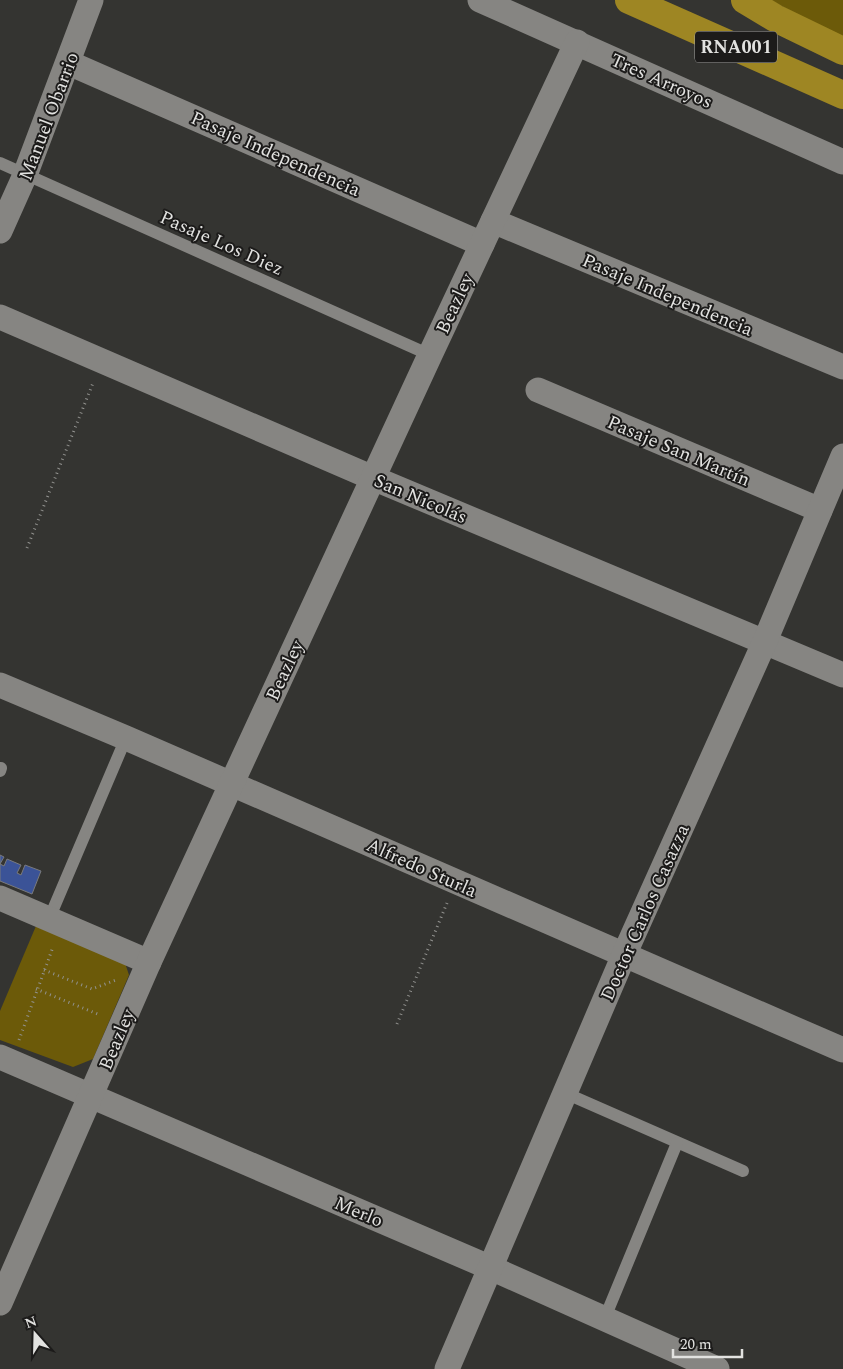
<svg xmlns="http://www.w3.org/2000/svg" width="843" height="1369" font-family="Spectral,serif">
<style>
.green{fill:#6c5a09}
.building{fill:#3b5397;stroke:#797a7d}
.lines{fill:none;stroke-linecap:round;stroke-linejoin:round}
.path{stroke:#92928f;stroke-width:3;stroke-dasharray:1 4;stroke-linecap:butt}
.lane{stroke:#868582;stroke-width:12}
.street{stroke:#868582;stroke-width:25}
.highway{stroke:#9e8623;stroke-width:28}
.labels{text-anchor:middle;stroke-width:4;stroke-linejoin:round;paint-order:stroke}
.shield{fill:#1c1b1a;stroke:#a7a6a5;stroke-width:1}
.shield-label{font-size:18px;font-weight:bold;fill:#e2e2e0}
.street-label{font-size:19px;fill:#e2e2e0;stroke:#1c1b1a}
</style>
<rect width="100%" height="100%" fill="#343431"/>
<g class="green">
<polygon points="771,0 843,0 843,37 814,24"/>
<polygon points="36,926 124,960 129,975 93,1059 73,1067 0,1040 0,1011"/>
</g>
<polygon class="building" points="0,855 4,857 0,864 4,866 7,859 21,865 17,873 21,875 25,865 41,871 32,894 0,881"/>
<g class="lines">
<g class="path">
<polyline points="27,548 93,383"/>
<polyline points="44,970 92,989 116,980"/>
<polyline points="36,989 100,1015"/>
<polyline points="397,1024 447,903"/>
<polyline points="19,1040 53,947"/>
</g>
<g class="lane">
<polyline points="0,163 430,355"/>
<polyline points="0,771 1,768"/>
<polyline points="49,919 126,738"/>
<polyline points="565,1093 743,1171"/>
<polyline points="604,1320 677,1143"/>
</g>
<g class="street">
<polyline points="480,0 843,162"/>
<polyline points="69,63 482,244"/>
<polyline points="493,221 843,367"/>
<polyline points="0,231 25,175 91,0"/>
<polyline points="0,317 373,478 843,675"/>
<polyline points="538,390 820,510"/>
<polyline points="0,685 126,738 843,1050"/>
<polyline points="0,898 149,962"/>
<polyline points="0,1057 491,1268 717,1369"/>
<polyline points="0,1303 149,962 430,355 577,42"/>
<polyline points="447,1369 624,955 765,641 843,456"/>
</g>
<g class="highway">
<polyline points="629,0 843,95"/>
<polyline points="745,0 775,18 843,51"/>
</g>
</g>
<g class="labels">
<rect class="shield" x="695" y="31.5" width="82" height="31" rx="4"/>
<g class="shield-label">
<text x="736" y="53">RNA001</text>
</g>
<g class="street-label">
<text transform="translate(662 80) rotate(24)" y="7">Tres Arroyos</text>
<text transform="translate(48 116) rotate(-69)" y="7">Manuel Obarrio</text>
<text transform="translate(276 153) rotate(24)" y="7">Pasaje Independencia</text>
<text transform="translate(222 242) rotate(24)" y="7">Pasaje Los Diez</text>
<text transform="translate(668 294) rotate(23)" y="7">Pasaje Independencia</text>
<text transform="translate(454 303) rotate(-65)" y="7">Beazley</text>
<text transform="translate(679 450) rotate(23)" y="7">Pasaje San Martín</text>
<text transform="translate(421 498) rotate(23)" y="7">San Nicolás</text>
<text transform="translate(284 670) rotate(-65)" y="7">Beazley</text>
<text transform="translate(422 867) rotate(24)" y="7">Alfredo Sturla</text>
<text transform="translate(644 912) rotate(-66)" y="7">Doctor Carlos Casazza</text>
<text transform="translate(116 1039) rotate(-67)" y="7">Beazley</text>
<text transform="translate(359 1211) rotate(23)" y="7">Merlo</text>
</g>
</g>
<g transform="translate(35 1334) rotate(340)" stroke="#1c1b1a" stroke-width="4" paint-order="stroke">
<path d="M0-4L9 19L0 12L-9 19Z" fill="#e2e2e0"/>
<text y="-8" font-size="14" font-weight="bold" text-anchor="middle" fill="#e2e2e0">N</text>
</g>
<path d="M673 1349v8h69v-8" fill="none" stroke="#e2e2e0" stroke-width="2.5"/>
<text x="680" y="1349" font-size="15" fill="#e2e2e0" stroke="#1c1b1a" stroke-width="4" paint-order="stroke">20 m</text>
</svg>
